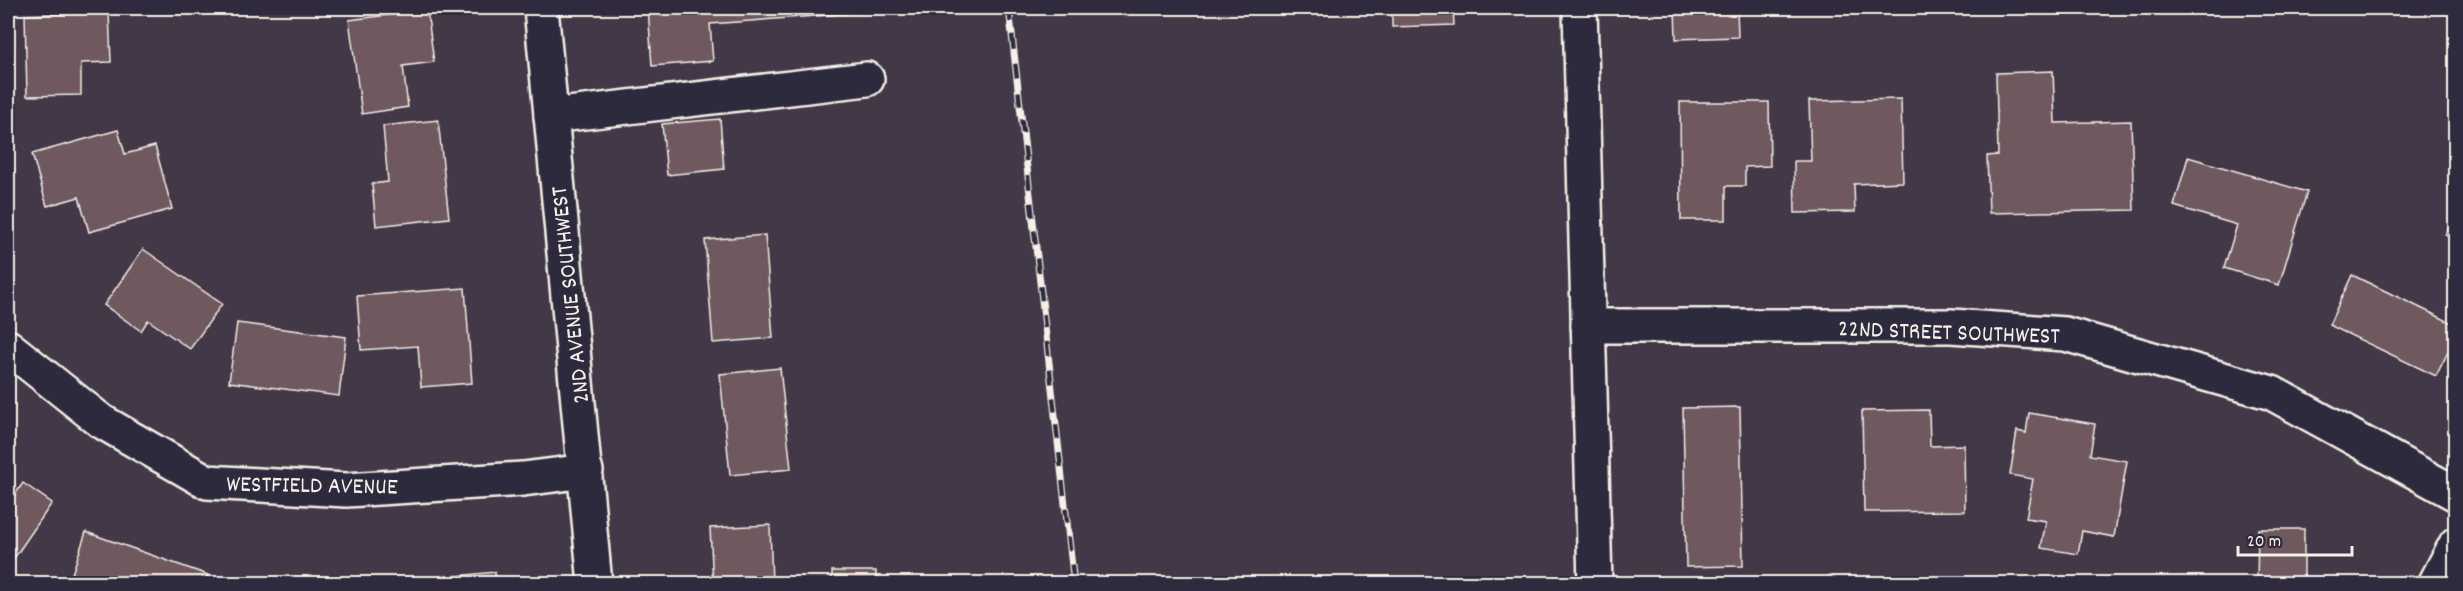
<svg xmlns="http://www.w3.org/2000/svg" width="2463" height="591" font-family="Dekko,sans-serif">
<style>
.building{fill:#70595f;stroke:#f4f1e8;stroke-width:1.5}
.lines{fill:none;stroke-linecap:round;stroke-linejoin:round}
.minor-casing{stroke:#f4f1e8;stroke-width:38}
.minor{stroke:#2f2a3d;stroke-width:33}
.rail-casing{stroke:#f4f1e8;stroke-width:7}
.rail{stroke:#2f2a3d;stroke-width:4.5;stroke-dasharray:14;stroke-linecap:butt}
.labels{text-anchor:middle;stroke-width:5;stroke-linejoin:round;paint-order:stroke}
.street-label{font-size:24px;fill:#f4f1e8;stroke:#2f2a3d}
</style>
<rect width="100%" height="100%" fill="#423847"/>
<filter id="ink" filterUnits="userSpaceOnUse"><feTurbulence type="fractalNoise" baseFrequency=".0167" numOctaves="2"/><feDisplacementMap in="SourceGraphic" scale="12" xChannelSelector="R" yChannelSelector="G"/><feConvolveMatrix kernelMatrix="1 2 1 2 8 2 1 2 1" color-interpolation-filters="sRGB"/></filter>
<g filter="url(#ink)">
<g class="building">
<polygon points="648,8 869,8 869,12 710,24 713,61 652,66"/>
<polygon points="1370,8 1453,8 1454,25 1392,27 1392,12 1370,12"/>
<polygon points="1675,8 1737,8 1738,37 1676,39"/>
<polygon points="427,10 434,62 403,66 408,107 362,114 349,20"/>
<polygon points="109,12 111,62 81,63 81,95 27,96 25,15"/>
<polygon points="2053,71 2055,123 2131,121 2134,210 1989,213 1987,156 1998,155 1996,73"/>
<polygon points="1901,99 1903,182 1854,184 1855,212 1795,213 1794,161 1811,161 1809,101"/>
<polygon points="1680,102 1769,102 1770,166 1745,167 1745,186 1726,186 1726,220 1681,220"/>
<polygon points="720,119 724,169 667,175 662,124"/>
<polygon points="438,120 449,218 376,226 372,184 388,182 383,126"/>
<polygon points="118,130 125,154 155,146 172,209 89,232 79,197 47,206 32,154"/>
<polygon points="2188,157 2307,192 2279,285 2224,268 2237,225 2174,206"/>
<polygon points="2456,215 2456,240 2445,235"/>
<polygon points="765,235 773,338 713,343 705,240"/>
<polygon points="143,249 222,304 190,349 148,320 141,331 104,305"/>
<polygon points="2352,275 2456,325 2456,336 2436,376 2329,325"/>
<polygon points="465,288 472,383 421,387 418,346 361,350 357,296"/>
<polygon points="237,323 346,337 339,396 229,382"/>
<polygon points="780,368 791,469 730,475 720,374"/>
<polygon points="1740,407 1743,566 1686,567 1683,408"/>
<polygon points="1929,410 1930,446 1964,445 1965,511 1864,512 1862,411"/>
<polygon points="2029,413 2095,424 2090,455 2127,461 2114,537 2082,531 2078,554 2041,548 2046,521 2026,518 2033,479 2010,475 2017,431 2026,433"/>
<polygon points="23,483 52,503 8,567 8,496 12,499"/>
<polygon points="770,525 772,584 713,584 710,528"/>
<polygon points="2258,529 2304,529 2304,582 2335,584 2257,584"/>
<polygon points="86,532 208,575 205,584 81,584 70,580"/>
<rect x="832" y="571" width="44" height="13"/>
<polygon points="495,572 496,584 377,584"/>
</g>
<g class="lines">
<defs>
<g id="minor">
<polyline points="541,8 595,584"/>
<polyline points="1580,8 1595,584"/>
<polyline points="551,116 867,79"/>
<polyline points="1588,326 1951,326 2065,334 2272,393 2456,494"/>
<polyline points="8,347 101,421 207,482 346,490 523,479 586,471"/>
<polyline points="2435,584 2456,544"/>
</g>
</defs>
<use href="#minor" class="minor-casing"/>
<use href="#minor" class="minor"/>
<defs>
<polyline id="rail" points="1009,8 1074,584"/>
</defs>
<use href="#rail" class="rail-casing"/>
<use href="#rail" class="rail"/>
</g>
</g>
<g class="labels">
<g class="street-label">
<text transform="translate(569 295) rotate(-96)" y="8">2ND AVENUE SOUTHWEST</text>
<text transform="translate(1949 331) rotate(2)" y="8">22ND STREET SOUTHWEST</text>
<text transform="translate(312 484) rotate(1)" y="8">WESTFIELD AVENUE</text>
</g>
</g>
<rect width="2463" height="591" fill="none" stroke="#2f2a3d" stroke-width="30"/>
<rect x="15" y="15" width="2433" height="561" fill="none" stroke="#f4f1e8" stroke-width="2" filter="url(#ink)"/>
<path d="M2238 546v9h114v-9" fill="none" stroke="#f4f1e8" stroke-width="3"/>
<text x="2247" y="546" font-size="18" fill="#f4f1e8" stroke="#2f2a3d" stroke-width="4.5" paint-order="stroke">20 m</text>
</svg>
